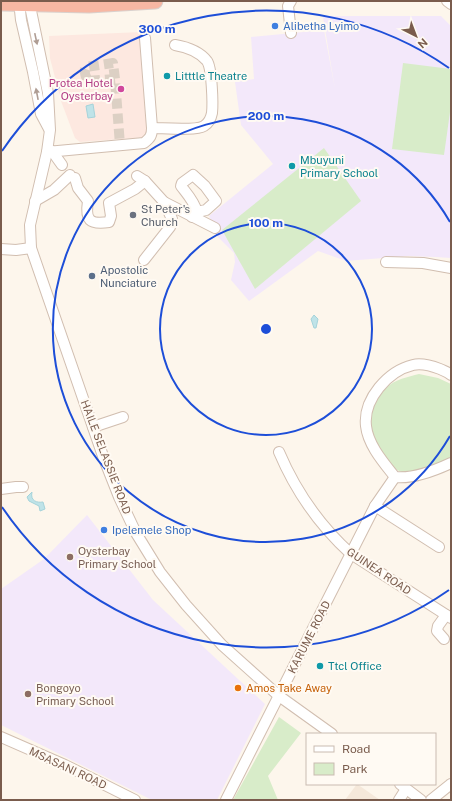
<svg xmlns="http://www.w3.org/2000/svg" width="452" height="801" font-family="'Public Sans',sans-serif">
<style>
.residential{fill:#f5e8da}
.commercial{fill:#fde8e0}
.education{fill:#f3e8fa}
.green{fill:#d8ecc9}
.water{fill:#bfe3e8;stroke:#a5d3da}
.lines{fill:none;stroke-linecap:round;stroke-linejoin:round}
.minor-tunnel{stroke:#dcd0c4;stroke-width:10;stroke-dasharray:10 5;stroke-linecap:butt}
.minor-casing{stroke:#d1beb0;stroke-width:12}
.highway-casing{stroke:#dad1cd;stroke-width:17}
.minor{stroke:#fff;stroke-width:10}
.highway{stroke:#f7b7a3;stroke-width:15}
.oneway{fill:#af9d94}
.ring{fill:none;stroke:#1d4ed8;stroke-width:2}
.shop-dot{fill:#3f7fe0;stroke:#fffaf3;stroke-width:1.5}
.culture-dot{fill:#0f9aa8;stroke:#fffaf3;stroke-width:1.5}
.hotel-dot{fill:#d1479c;stroke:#fffaf3;stroke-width:1.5}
.worship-dot{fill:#6b7280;stroke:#fffaf3;stroke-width:1.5}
.service-dot{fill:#5c6f8a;stroke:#fffaf3;stroke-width:1.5}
.education-dot{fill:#8d6e63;stroke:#fffaf3;stroke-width:1.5}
.food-dot{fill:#e8710a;stroke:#fffaf3;stroke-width:1.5}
.labels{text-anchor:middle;stroke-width:4;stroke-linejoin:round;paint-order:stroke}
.shop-label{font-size:11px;fill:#366cbe;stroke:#fffaf3;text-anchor:start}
.culture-label{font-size:11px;fill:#0d838f;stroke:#fffaf3;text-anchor:start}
.hotel-label{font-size:11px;fill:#b23c85;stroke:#fffaf3;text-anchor:end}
.worship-label{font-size:11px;fill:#5b616d;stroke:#fffaf3;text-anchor:start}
.service-label{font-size:11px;fill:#4e5e75;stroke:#fffaf3;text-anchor:start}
.street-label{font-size:11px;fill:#7a5c4d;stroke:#fffaf3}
.education-label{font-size:11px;fill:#785e54;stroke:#fffaf3;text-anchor:start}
.food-label{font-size:11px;fill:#c56008;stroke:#fffaf3;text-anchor:start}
.centre{fill:#1d4ed8;stroke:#fffaf3;stroke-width:2}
.ring-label{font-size:12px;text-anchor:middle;font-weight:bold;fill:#1d4ed8;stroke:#fffaf3;stroke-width:4;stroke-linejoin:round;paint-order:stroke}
</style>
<rect width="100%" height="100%" fill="#fdf6ec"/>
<polygon class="residential" points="357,784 380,800 345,800"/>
<polygon class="commercial" points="141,32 148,137 80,142 75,138 61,101 50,58 49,36"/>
<g class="education">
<polygon points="324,16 441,16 451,26 451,258 435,257 408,256 346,261 318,251 249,301 231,280 235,262 234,253 215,234 215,228 209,216 273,164 241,125 235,82 254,79 251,37 324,30 335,89 323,17"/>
<polygon points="87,515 153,600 265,704 217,800 152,800 1,725 1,589 44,559"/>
</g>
<g class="green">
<polygon points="403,63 451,69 451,105 444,155 392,149"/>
<polygon points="324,148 361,201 255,289 222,230"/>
<path d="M 419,374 L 438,378 L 451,384 L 451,458 C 443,464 415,474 405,473 C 385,469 369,436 371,417 C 372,407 379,395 386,388 C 395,379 408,377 419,374 Z"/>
<polygon points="279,717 301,733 268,776 278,800 233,800"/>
</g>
<g class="water">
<polygon points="93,104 95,117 88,118 86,106"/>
<polygon points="314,315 318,319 316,328 314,328 311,319"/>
<path d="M 32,492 C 30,501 37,503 43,502 L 45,509 L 40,511 L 39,506 L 29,501 L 27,497 Z"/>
</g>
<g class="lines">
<path class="minor-tunnel" d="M 115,79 L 88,81 C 86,77 83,72 86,67 L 113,63 L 115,79 L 120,145"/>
<defs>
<g id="minor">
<polyline points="19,1 21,20 33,72 41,114 49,129"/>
<polyline points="29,1 48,93 50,130 47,152 30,225 31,248 104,459 119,497 136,533 160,572 186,605 222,645 279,696 332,734"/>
<polyline points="447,1 451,4"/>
<polyline points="291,33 288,6 291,1"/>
<path d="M 152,128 C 163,128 196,131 204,126 C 209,123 211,118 212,113 C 213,104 212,68 207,61 C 199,51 187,47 175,45"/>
<polyline points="52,151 62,165"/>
<path d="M 47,152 L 144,143 C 150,138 152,136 152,128 L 145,38"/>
<polyline points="137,176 145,181 164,202 215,228"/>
<path d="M 75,178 L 78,188 L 88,201 C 85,220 89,225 109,222 L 111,216 L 109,203 L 135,189 L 145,181"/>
<polyline points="35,201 54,190 70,175"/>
<path d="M 192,217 L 197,212 C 194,201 187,194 181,186 L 182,183 L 193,175 L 205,186 L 216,201 L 206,210 L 197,212"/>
<polyline points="1,249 16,250 31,248"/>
<polyline points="144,260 170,227 172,219 164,202"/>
<polyline points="386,262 423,263 451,268"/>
<path d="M 451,375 C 448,372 444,371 440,369 C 432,366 421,363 413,365 C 388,371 363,399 366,426 C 368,445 384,463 395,477 C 412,479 436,470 451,463"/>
<polyline points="93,427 123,417"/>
<path d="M 279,452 C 296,492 319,525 351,554 L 451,618"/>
<polyline points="1,489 16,487 23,487"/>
<polyline points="375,506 439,547"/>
<polyline points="444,639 437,631 438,626 446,615"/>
<polyline points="1,737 65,765 135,800"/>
<polyline points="400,784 421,800"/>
<polyline points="226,800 375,506 395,477"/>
<polyline points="399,800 406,789"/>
<polyline points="431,800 451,784"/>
</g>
<polyline id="highway" points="1,3 89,5 155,1"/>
</defs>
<use href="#minor" class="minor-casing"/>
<use href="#highway" class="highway-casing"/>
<use href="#minor" class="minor"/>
<use href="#highway" class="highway"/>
</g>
<defs><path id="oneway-solid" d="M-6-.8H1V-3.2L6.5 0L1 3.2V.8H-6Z"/></defs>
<g class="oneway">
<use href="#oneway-solid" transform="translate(36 39) rotate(78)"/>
<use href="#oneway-solid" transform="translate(37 94) rotate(-101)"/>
</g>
<g class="ring">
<circle cx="266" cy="329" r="106"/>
<path d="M450 436A213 213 0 1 1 450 222"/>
<path d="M449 590A319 319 0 0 1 2 507M2 151A319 319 0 0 1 449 68"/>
</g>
<g class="shop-dot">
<circle cx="275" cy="26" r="4"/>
<circle cx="104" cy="530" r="4"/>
</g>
<g class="culture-dot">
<circle cx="167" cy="76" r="4"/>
<circle cx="292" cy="166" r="4"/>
<circle cx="320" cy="666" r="4"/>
</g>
<circle class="hotel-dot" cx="121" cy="89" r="4"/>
<circle class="worship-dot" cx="133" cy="215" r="4"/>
<circle class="service-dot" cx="92" cy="276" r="4"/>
<g class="education-dot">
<circle cx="70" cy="557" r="4"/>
<circle cx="28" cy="694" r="4"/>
</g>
<circle class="food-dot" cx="238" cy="688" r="4"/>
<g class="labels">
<g class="shop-label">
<text x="283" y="30">Alibetha Lyimo</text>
<text x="112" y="534">Ipelemele Shop</text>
</g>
<g class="culture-label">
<text x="175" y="80">Litttle Theatre</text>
<text x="300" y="164">Mbuyuni<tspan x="300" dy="13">Primary School</tspan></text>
<text x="328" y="670">Ttcl Office</text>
</g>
<g class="hotel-label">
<text x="113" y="87">Protea Hotel<tspan x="113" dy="13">Oysterbay</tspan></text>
</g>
<g class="worship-label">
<text x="141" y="213">St Peter's<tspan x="141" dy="13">Church</tspan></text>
</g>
<g class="service-label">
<text x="100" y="274">Apostolic<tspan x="100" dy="13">Nunciature</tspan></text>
</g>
<g class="street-label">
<text transform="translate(106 457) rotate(69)" y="4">HAILE SELASSIE ROAD</text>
<text transform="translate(379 571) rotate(34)" y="4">GUINEA ROAD</text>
<text transform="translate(309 637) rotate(-63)" y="4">KARUME ROAD</text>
<text transform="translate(68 768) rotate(25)" y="4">MSASANI ROAD</text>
</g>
<g class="education-label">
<text x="78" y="555">Oysterbay<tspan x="78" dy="13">Primary School</tspan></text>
<text x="36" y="692">Bongoyo<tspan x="36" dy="13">Primary School</tspan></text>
</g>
<g class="food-label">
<text x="246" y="692">Amos Take Away</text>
</g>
</g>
<circle cx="266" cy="329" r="6" class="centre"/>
<g class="ring-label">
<text x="157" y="33">300 m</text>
<text x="266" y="120">200 m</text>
<text x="266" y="227">100 m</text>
</g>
<rect width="452" height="801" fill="none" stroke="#7a5c4d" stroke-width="4"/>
<rect x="306" y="733" width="130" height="52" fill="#fffaf3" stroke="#cabbb1"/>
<rect x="314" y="746" width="20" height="6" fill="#ffffff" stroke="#cabbb1"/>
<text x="342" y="753" font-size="12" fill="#7a5c4d">Road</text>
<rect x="314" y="763" width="20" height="12" fill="#d8ecc9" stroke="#cabbb1"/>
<text x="342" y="773" font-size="12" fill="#7a5c4d">Park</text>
<g transform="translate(416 36) rotate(138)" stroke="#fffaf3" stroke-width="3" paint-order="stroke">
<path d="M0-3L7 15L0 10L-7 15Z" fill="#7a5c4d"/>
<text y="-6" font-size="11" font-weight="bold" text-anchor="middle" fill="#7a5c4d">N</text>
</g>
</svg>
